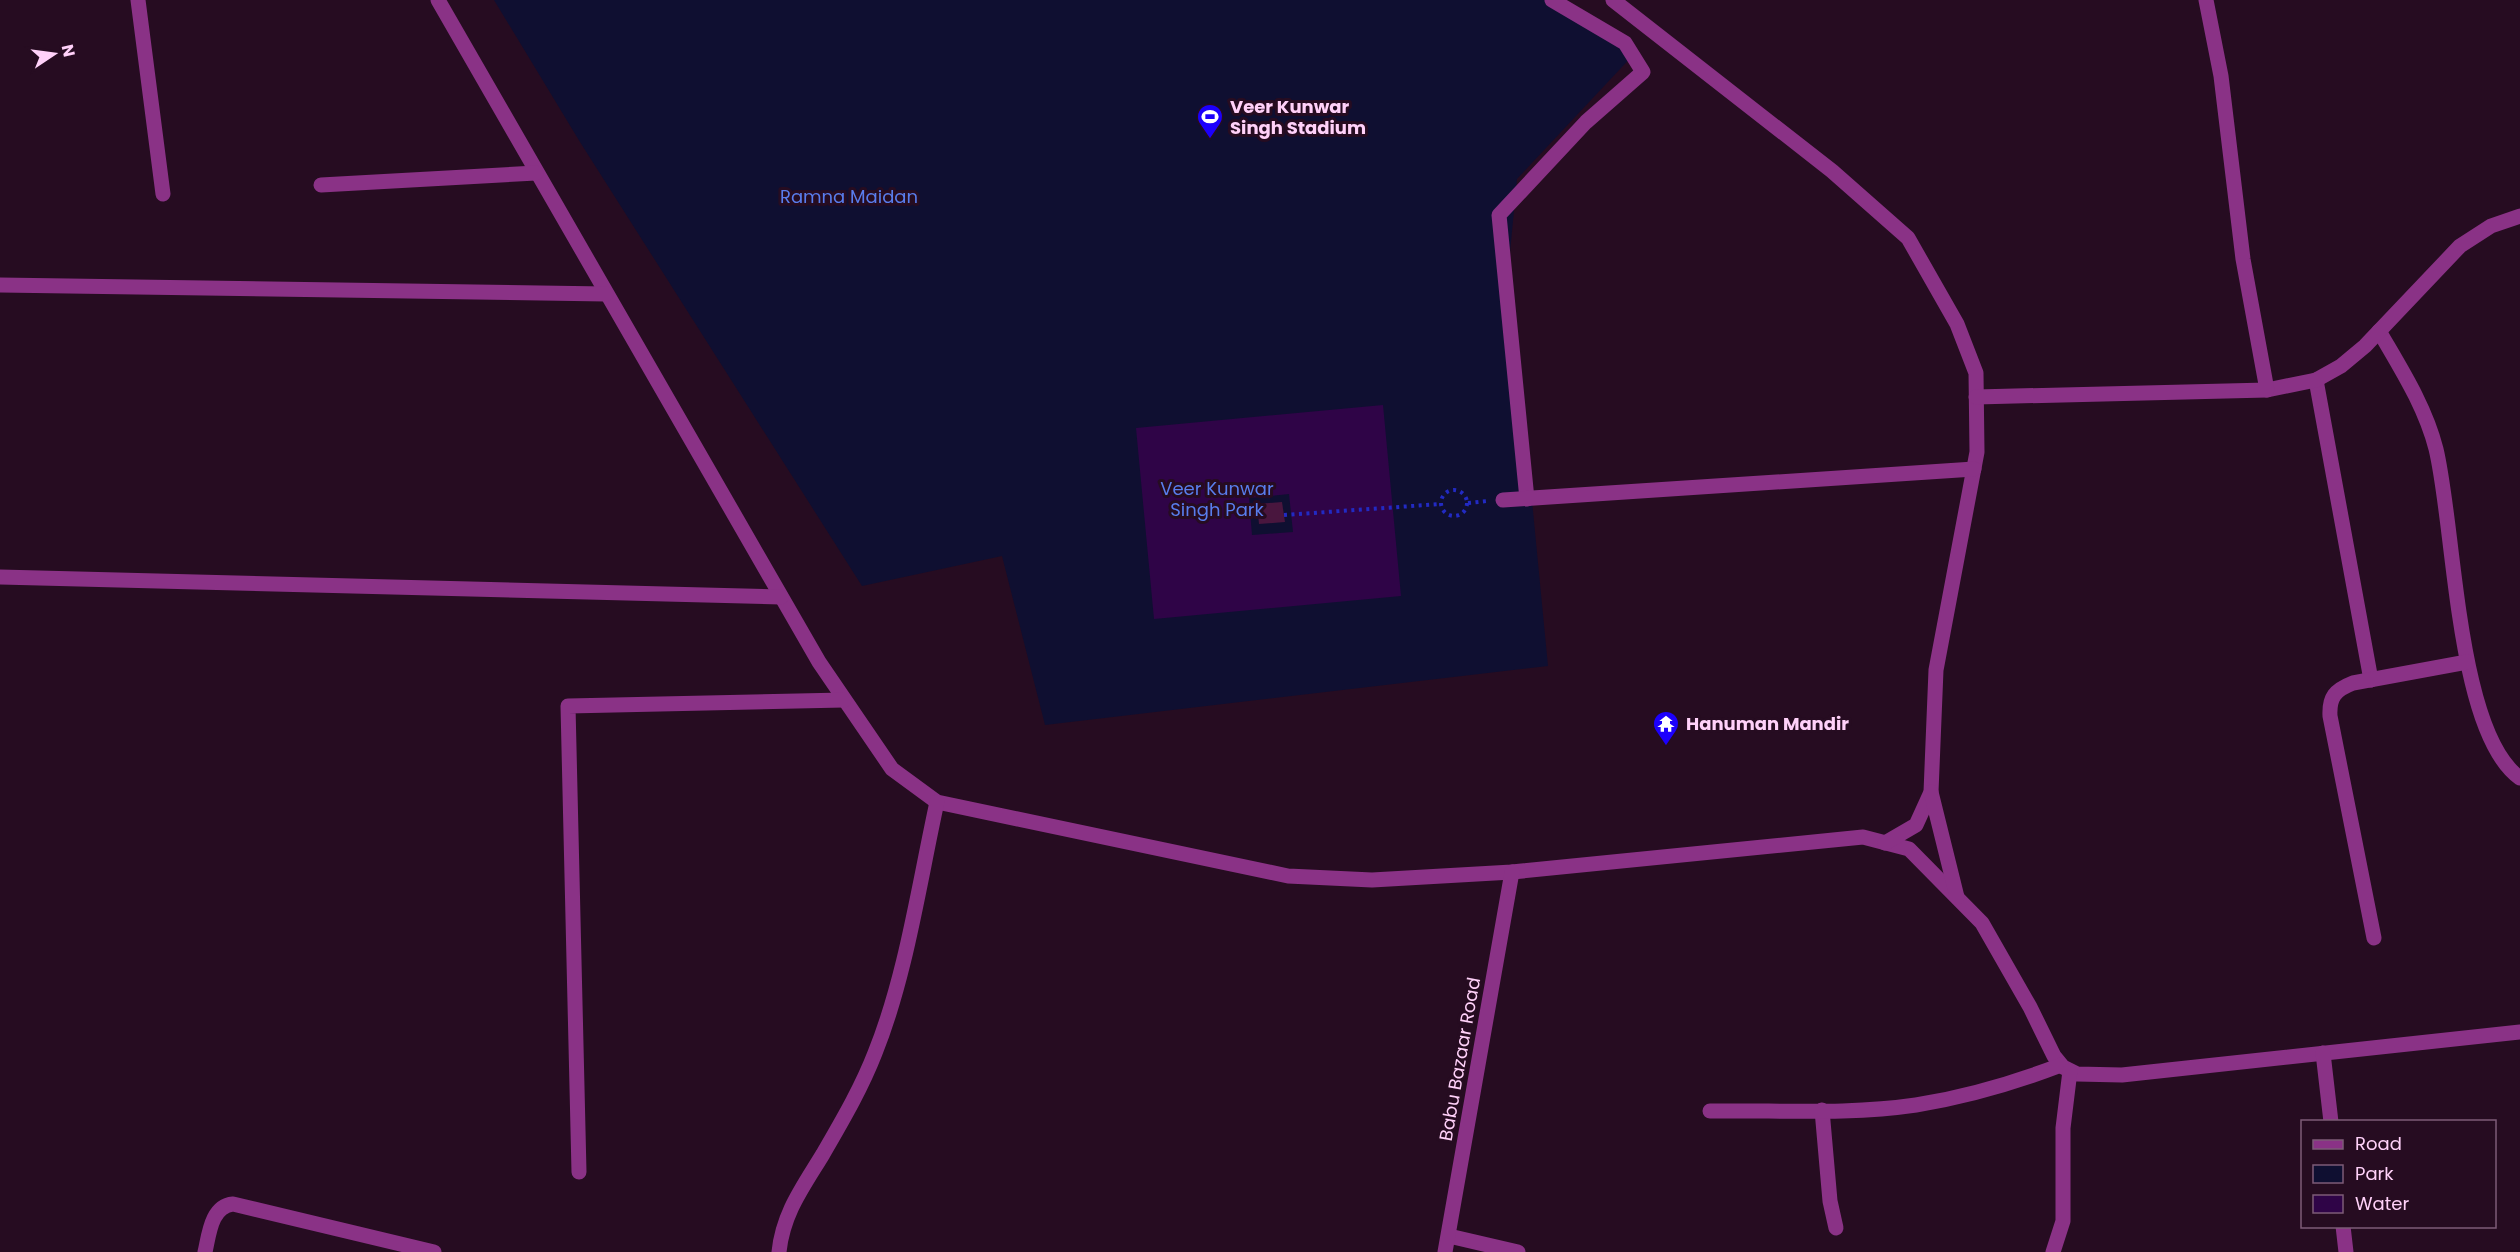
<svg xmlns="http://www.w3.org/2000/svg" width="2520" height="1252" font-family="Poppins,sans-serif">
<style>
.green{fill:#0f0f31}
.water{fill:#2f0447;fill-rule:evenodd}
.building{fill:#49163e}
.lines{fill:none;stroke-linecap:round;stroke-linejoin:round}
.path{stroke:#222ac3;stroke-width:4;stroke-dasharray:3 4.5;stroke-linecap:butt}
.minor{stroke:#8a3286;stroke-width:15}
.labels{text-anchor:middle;stroke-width:6;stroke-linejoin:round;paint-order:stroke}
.poi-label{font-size:18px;font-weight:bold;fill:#ffd1f9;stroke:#260c21;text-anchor:start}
.park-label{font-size:18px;fill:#597ded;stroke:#260c21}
.street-label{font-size:18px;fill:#ffd1f9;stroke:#260c21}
</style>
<rect width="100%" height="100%" fill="#260c21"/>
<polygon class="green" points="494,0 1557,0 1636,52 1517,179 1509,263 1548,666 1045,725 1002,556 862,586 580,142"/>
<path class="water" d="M 1383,405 L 1401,596 L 1154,619 L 1136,428 ZM 1289,494 L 1293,532 L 1252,535 L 1249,498 Z"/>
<polygon class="building" points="1282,502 1285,522 1259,524 1257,504"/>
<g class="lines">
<g class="path">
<circle cx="1454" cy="503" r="13"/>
<polyline points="1468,503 1487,501"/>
<polyline points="1284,515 1441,504"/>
</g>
<g class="minor">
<polyline points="138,0 163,194"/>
<polyline points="438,0 819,662 892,769 937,802 1288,876 1372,880 1512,872 1863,837 1909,849 1982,923 2030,1007 2054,1056 2063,1067 2077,1074 2122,1075 2520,1032"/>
<polyline points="1613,0 1832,171 1908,238 1957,324 1976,373 1977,452 1936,670 1931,792 1916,825 1885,843"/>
<polyline points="321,185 536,173"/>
<polyline points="0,285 606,294"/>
<path d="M 2379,331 C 2401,369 2425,406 2436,449 C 2455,527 2456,733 2520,778"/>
<polyline points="2316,380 2371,680"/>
<polyline points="2267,390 2316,380 2341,366 2365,346 2460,246 2491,226 2520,216"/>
<polyline points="1976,397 2267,390 2243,259 2221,76 2206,0"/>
<polyline points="1527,499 1499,215 1586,122 1643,72 1625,43 1552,0"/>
<polyline points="1503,500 1974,469"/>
<polyline points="0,577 781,597"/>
<polyline points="1931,792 1957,897"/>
<path d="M 2374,938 L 2330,716 C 2329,697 2335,690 2353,683 L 2467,662"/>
<polyline points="2323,1053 2331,1122"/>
<polyline points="1822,1110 1830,1201 1836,1228"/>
<path d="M 1710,1111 C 1778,1110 1848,1115 1916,1105 C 1966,1097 2014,1083 2061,1065"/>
<polyline points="579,1172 568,706 844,700"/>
<polyline points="2343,1226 2346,1252"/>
<polyline points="1449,1236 1518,1252"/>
<path d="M 205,1252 C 209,1235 211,1206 233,1204 L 434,1252"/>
<path d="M 779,1252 C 783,1213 803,1187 823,1154 C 842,1121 861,1089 875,1053 C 906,976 919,884 937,802"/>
<polyline points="1445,1252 1512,872"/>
<polyline points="2053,1252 2063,1221 2063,1128 2070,1071"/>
</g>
</g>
<defs>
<symbol id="stadium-pin" viewBox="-11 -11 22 30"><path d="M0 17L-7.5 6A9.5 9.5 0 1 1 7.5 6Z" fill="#1c00fc" stroke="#260c21"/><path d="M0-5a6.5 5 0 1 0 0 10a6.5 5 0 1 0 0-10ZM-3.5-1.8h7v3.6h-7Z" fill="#fff"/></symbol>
<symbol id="temple-pin" viewBox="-11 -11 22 30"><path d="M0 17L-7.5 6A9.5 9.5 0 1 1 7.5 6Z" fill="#1c00fc" stroke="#260c21"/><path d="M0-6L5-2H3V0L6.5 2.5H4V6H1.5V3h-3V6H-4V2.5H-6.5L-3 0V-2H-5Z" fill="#fff"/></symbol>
</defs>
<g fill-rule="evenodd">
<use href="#stadium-pin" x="1195" y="102" width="30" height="40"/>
<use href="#temple-pin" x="1651" y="709" width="30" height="40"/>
</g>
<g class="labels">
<g class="poi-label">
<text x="1230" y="113">Veer Kunwar<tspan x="1230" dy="21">Singh Stadium</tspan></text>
<text x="1686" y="730">Hanuman Mandir</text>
</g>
<g class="park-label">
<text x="849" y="203">Ramna Maidan</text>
<text x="1217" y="495">Veer Kunwar<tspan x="1217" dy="21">Singh Park</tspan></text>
</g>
<g class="street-label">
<text transform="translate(1460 1059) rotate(-80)" y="6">Babu Bazaar Road</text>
</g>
</g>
<rect x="2301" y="1120" width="195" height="108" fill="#260c21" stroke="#7d5b77" stroke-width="1.5"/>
<rect x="2313" y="1140" width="30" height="9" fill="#8a3286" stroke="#7d5b77" stroke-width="1.5"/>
<text x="2355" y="1150" font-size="18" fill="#ffd1f9">Road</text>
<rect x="2313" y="1165" width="30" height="18" fill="#0f0f31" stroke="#7d5b77" stroke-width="1.5"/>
<text x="2355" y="1180" font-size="18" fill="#ffd1f9">Park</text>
<rect x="2313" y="1195" width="30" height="18" fill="#2f0447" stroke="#7d5b77" stroke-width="1.5"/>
<text x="2355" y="1210" font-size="18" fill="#ffd1f9">Water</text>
<g transform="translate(54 54) rotate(77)" stroke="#260c21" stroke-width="4.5" paint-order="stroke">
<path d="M0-4.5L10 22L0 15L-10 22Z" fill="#ffd1f9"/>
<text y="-9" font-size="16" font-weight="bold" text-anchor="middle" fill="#ffd1f9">N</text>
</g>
</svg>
